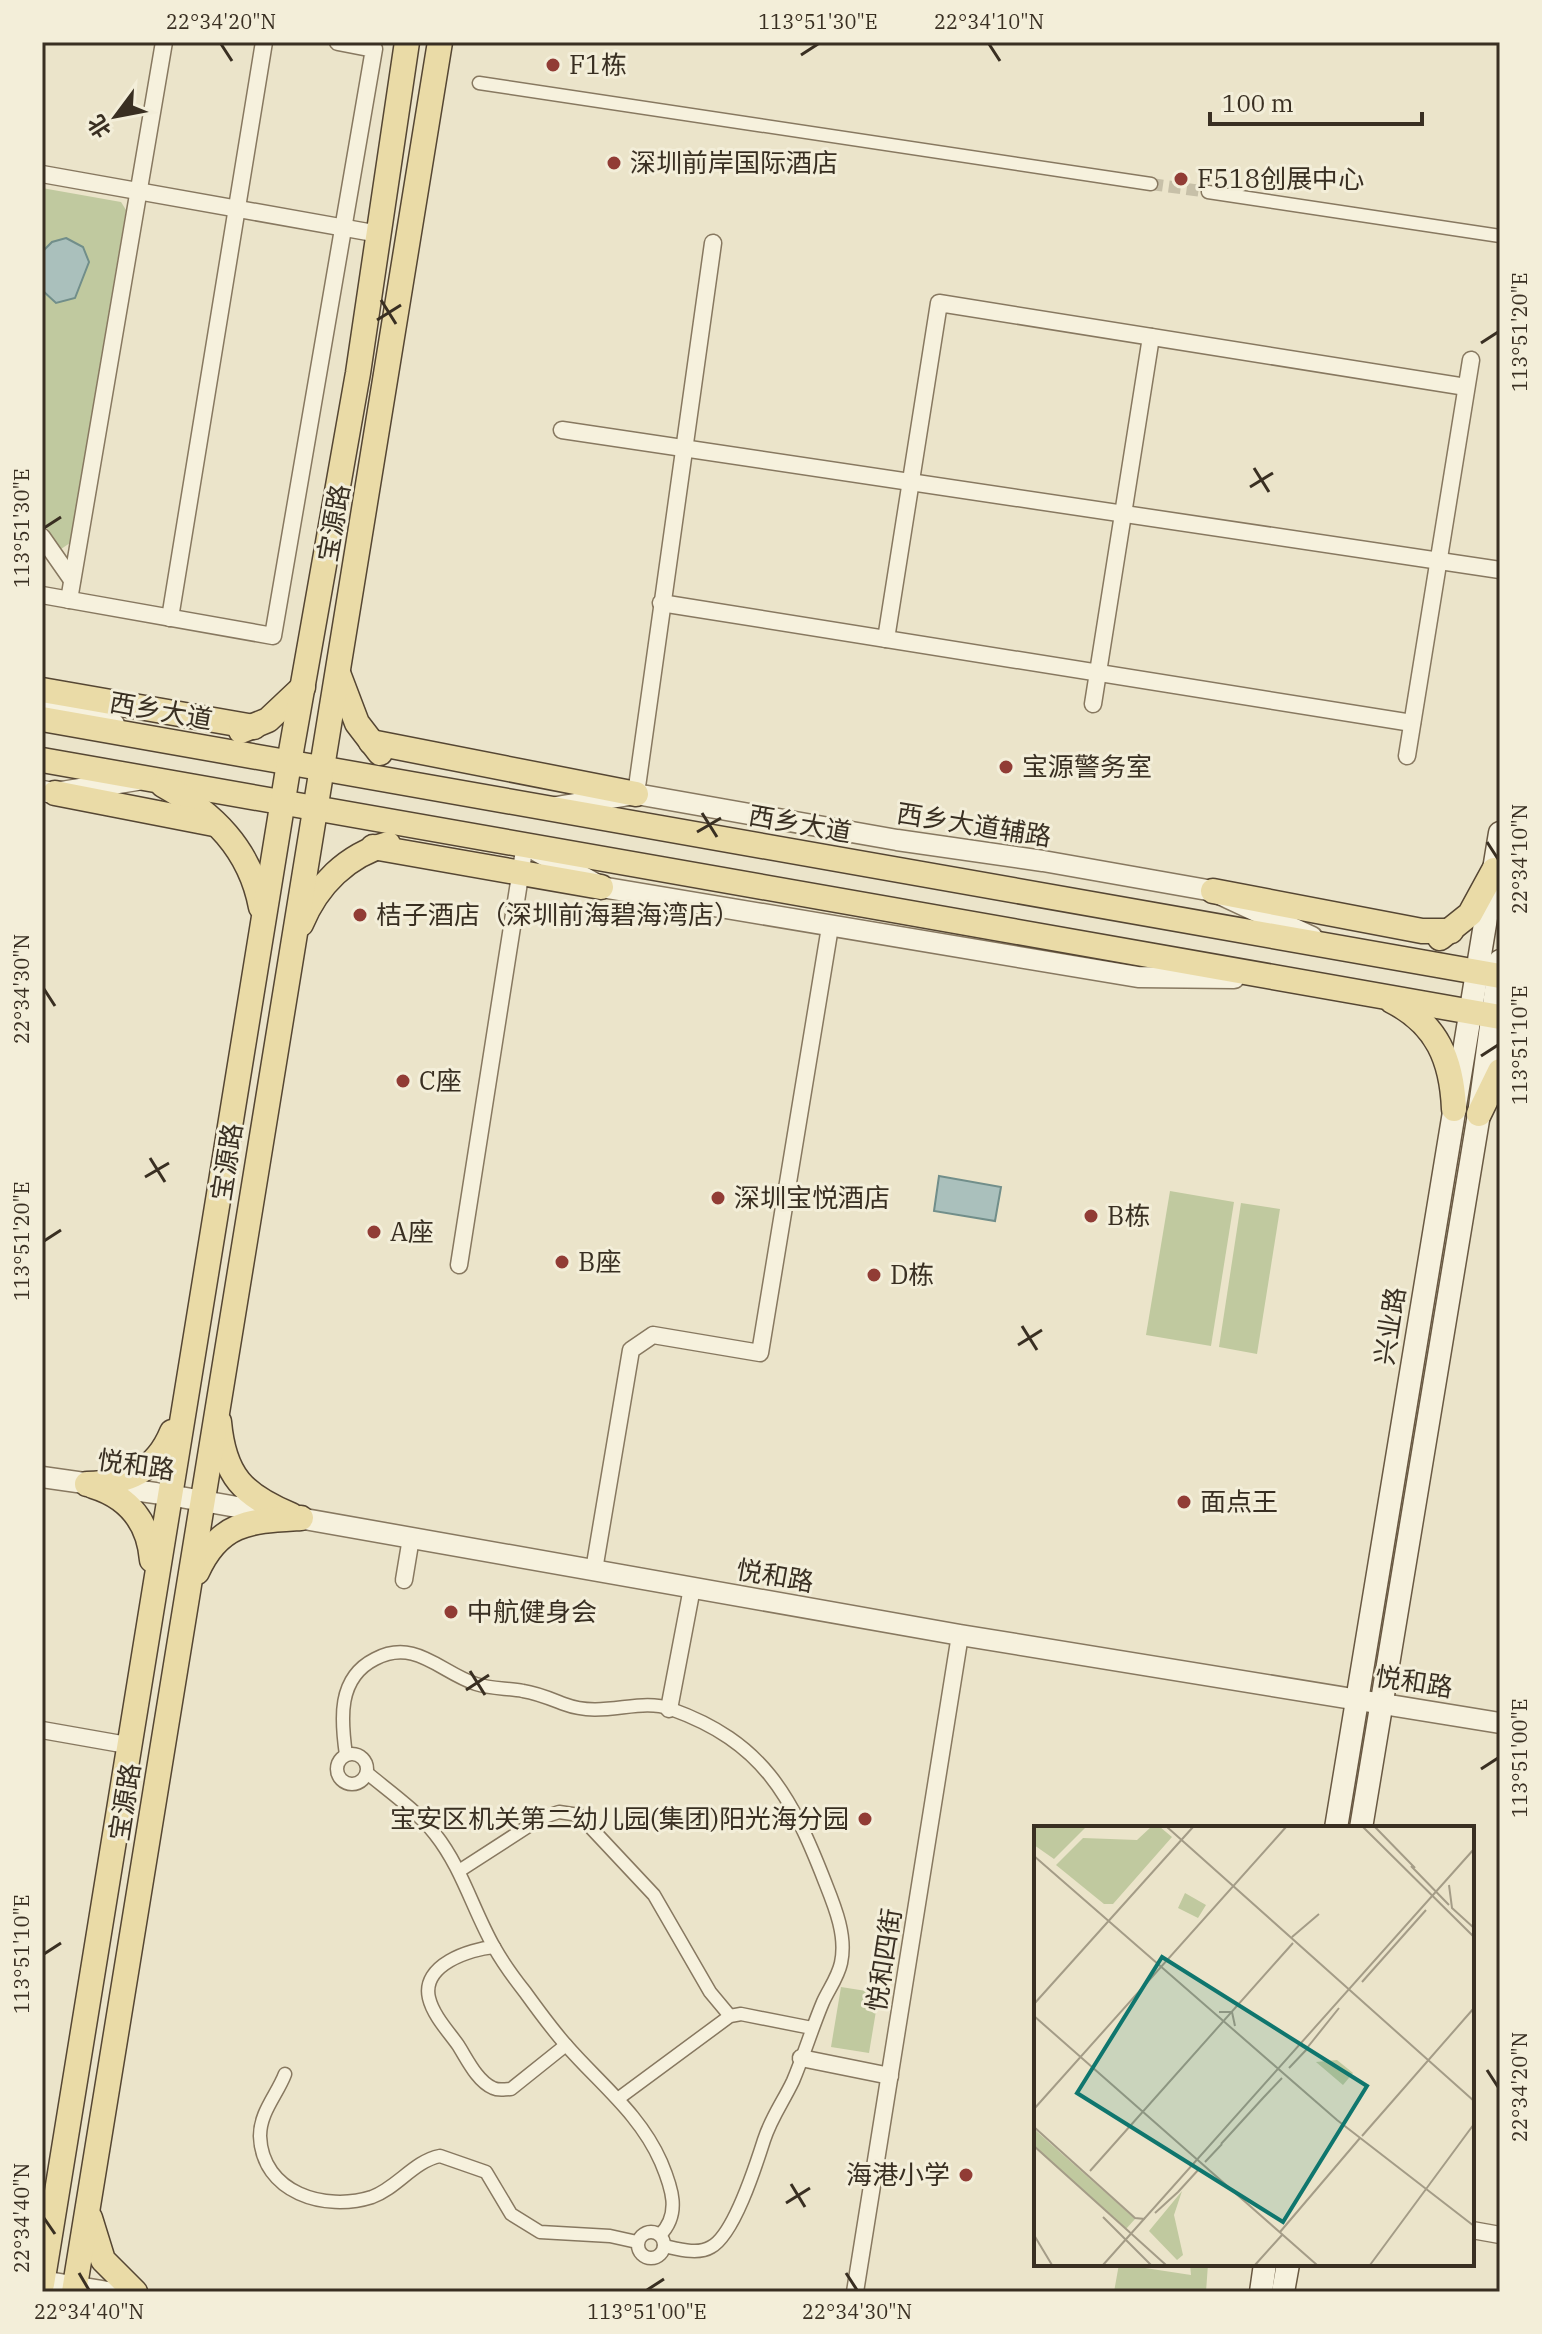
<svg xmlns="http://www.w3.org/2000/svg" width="1542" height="2334" font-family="'IBM Plex Serif','Noto Sans SC',serif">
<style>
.green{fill:#c0c99f}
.water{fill:#aac0bc;stroke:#718e8a;stroke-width:2}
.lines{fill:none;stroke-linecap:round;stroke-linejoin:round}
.pedestrian-tunnel{stroke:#c7c0a8;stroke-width:12;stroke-dasharray:12 6;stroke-linecap:butt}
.pedestrian-casing{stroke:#877860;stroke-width:15}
.minor-casing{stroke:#877860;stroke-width:19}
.tertiary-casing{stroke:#877860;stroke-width:23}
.secondary-casing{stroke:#695943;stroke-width:25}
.primary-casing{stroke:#554633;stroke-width:27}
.pedestrian{stroke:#f6f1dd;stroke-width:12}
.minor{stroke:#f6f1dd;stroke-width:16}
.tertiary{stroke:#f6f1dd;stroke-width:20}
.secondary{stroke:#f6f1dd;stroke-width:22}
.primary{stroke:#eadba7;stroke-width:24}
.ticks{fill:none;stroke:#392f22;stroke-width:3}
.poi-dot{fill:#913c35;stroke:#f3eed9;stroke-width:3}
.labels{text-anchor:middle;stroke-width:6;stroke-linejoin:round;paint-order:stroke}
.poi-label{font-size:26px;fill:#392f22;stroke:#f3eed9;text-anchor:start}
.street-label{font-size:26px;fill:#392f22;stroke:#f3eed9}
.inset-road{fill:none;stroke:#a49c87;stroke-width:2}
.view{fill:#0f766e;fill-opacity:0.15;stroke:#0f766e;stroke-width:4}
.inset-edge{fill:none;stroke:#392f22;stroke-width:4}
.neatline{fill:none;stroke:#392f22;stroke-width:3}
.ticks-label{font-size:20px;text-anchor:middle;fill:#392f22}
</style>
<rect width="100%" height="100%" fill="#ebe4ca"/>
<g class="green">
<polygon points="42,188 121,202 126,210 70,543 61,549 42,521"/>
<polygon points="1170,1191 1234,1202 1211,1346 1146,1335"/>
<polygon points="1241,1203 1280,1209 1257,1354 1219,1347"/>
<polygon points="841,1987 879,1993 869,2053 831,2047"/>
<polygon points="1119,2264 1191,2275 1190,2264 1208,2264 1206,2292 1114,2292"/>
</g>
<g class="water">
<polygon points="66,238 83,247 89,262 75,298 56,303 42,290 42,252 52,242"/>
<polygon points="939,1176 1001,1187 995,1221 934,1211"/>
</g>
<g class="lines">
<polyline class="pedestrian-tunnel" points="1151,184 1208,192"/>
<defs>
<g id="pedestrian">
<polyline points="479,83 1151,184"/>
<polyline points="1208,192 1500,236"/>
<circle cx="352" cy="1769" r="15"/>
<path d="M 346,1755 C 341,1720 337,1678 375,1659 C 415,1638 440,1672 476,1684 C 491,1689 508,1688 523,1691 C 537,1693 551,1699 564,1704 C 604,1719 638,1697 671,1709 C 763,1742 791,1795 825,1882 C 835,1907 847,1936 841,1963 C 838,1977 829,1989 823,2002 C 812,2028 804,2055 793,2081 C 783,2102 771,2118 764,2140 C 756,2165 734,2235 711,2247 C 698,2255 678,2249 664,2246"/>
<path d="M 367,1773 C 390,1792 416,1810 435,1834 C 462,1868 473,1910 494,1947 C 503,1963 514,1978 525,1992 C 538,2010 551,2028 566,2045 C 600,2084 640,2114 661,2162 C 672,2188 681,2214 660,2235"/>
<polyline points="459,1871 541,1818 559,1812 579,1815 654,1895 710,1992 730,2016"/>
<path d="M 494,1947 C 470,1949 421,1965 429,1998 C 433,2015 448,2031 458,2045 C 467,2059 477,2081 493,2088 C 499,2091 504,2089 511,2089 L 566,2045"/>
<path d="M 285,2074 C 277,2095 260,2112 260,2136 C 262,2193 325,2212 372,2197 C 397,2188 414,2161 440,2156 L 486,2172 L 511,2214 L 540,2232 L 610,2236 L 637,2242"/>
<polyline points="619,2098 730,2016 741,2014 812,2028"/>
<circle cx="651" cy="2245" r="13"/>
</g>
<g id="minor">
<polyline points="42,174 379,234"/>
<polyline points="562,430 1500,570"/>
<polyline points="42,537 72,580"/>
<polyline points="42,595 273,636 374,49 338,42"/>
<polyline points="69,600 164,42"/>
<polyline points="661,603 1412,723"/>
<polyline points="170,618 264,42"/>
<polyline points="886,639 939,303 1466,387"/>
<polyline points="1093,704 1151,337"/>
<polyline points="1407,756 1471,360"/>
<polyline points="636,794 713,243"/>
<polyline points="459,1265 525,844"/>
<polyline points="594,1570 631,1350 653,1335 760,1353 830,927"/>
<polyline points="404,1580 411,1538"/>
<polyline points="669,1709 692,1588"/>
<polyline points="42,1730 127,1745"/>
<polyline points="801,2058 890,2076"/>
<polyline points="1472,2230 1500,2235"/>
<polyline points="855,2292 960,1635"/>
</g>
<g id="tertiary">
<polyline points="42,698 114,724"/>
<polyline points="42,791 55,793 137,780"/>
<polyline points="556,807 636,794 897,840 1043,861 1213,891 1312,937"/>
<polyline points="535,850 601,887 1138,977 1234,978"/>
<polyline points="42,1477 169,1495 960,1635 1500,1723"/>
<polyline points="42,2281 108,2292"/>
</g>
<g id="secondary">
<polyline points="1336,1828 1500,833"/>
<polyline points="1361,1828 1479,1114 1500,961"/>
<polyline points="1261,2292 1265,2264"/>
<polyline points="1283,2292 1288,2264"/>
</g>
<g id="primary">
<polyline points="338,673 357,723 380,753"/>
<polyline points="42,690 254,727"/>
<polyline points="42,719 1500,976"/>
<polyline points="241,731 268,720 303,687"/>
<polyline points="371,742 636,794"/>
<polyline points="42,760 1500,1017"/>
<path d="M 163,785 C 213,813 250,849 261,907"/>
<polyline points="55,793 214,824"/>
<polyline points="373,847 601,887"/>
<polyline points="1213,891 1422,931 1451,931"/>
<path d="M 301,924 C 317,885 347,855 388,844"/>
<polyline points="1440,938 1470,914 1494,870"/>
<path d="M 1392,1001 C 1437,1024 1452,1060 1454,1109"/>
<polyline points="1479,1114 1500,1071"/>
<path d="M 219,1422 C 224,1476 243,1495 291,1515"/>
<path d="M 87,1484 C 127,1483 156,1471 172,1432"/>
<path d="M 93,1486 C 129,1497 149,1523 152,1560"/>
<path d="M 197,1572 C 220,1521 251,1521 301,1518"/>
<polyline points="90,2218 103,2260 135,2292"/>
<polyline points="42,2284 289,763 358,373 407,42"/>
<polyline points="74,2292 440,42"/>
</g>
</defs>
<use href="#pedestrian" class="pedestrian-casing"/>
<use href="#minor" class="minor-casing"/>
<use href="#tertiary" class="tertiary-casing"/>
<use href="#secondary" class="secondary-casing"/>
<use href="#primary" class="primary-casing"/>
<use href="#pedestrian" class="pedestrian"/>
<use href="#minor" class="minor"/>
<use href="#tertiary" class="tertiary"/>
<use href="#secondary" class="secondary"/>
<use href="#primary" class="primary"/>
</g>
<path class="ticks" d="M 221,44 L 232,61M 989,44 L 1000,61M 801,55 L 818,44M 381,300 L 396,324M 377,320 L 401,305M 1481,343 L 1498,332M 1254,468 L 1269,492M 1250,487 L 1273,473M 44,528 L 61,517M 702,813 L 717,837M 697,832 L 721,818M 1487,842 L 1498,859M 44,989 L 55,1006M 1481,1056 L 1498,1045M 150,1158 L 165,1182M 145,1177 L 169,1163M 44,1241 L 61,1230M 1022,1326 L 1037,1350M 1018,1345 L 1042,1330M 470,1671 L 485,1695M 466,1690 L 489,1675M 1481,1769 L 1498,1758M 44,1954 L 61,1943M 1487,2070 L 1498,2087M 791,2184 L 805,2207M 786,2203 L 810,2188M 44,2218 L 55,2234M 79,2273 L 89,2290M 846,2273 L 857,2290M 647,2290 L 664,2279"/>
<g class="poi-dot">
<circle cx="553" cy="65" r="8"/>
<circle cx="614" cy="163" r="8"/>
<circle cx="1181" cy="179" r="8"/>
<circle cx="1006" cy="767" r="8"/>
<circle cx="360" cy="915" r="8"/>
<circle cx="403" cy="1081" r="8"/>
<circle cx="718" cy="1198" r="8"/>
<circle cx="1091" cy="1216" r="8"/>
<circle cx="374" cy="1232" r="8"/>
<circle cx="562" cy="1262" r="8"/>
<circle cx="874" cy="1275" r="8"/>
<circle cx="1184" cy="1502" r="8"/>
<circle cx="451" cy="1612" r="8"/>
<circle cx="865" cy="1819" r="8"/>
<circle cx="966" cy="2175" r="8"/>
</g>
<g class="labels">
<g class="poi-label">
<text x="569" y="74">F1栋</text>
<text x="630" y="172">深圳前岸国际酒店</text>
<text x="1197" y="188">F518创展中心</text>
<text x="1022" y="776">宝源警务室</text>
<text x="376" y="924">桔子酒店（深圳前海碧海湾店）</text>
<text x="419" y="1090">C座</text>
<text x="734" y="1207">深圳宝悦酒店</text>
<text x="1107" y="1225">B栋</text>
<text x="390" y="1241">A座</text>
<text x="578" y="1271">B座</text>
<text x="890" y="1284">D栋</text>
<text x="1200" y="1511">面点王</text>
<text x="467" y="1621">中航健身会</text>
<text x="849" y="1828" text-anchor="end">宝安区机关第二幼儿园(集团)阳光海分园</text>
<text x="950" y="2184" text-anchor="end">海港小学</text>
</g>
<g class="street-label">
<text transform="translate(334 523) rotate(-80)" y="9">宝源路</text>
<text transform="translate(161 711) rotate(10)" y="9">西乡大道</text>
<text transform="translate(800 824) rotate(10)" y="9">西乡大道</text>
<text transform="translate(974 825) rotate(9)" y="9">西乡大道辅路</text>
<text transform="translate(227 1162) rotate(-81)" y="9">宝源路</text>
<text transform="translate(1390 1326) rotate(-81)" y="9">兴业路</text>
<text transform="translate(136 1465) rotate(8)" y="9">悦和路</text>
<text transform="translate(775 1576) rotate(10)" y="9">悦和路</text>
<text transform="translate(1414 1682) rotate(9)" y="9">悦和路</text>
<text transform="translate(125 1802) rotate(-81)" y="9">宝源路</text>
<text transform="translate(884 1960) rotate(-81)" y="9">悦和四街</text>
</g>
</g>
<g transform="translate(1034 1826)">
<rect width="440" height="440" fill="#ebe4ca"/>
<path d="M 0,1 L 52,1 L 20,33 L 0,19 ZM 117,1 L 126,1 L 138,11 L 79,78 L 70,78 L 22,39 L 49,12 L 103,14 ZM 151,67 L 172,79 L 164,92 L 144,82 ZM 303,234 L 319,247 L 309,259 L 282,236 ZM 0,303 L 101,393 L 92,403 L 0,321 ZM 148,365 L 140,389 L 149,429 L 143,434 L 115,405 Z" fill="#c0c99f"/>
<path class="inset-road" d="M 133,1 L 440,275M 329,1 L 440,111M 341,1 L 381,42M 0,30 L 303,294 L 440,400M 377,40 L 415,79M 415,59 L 418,82 L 440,102M 258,111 L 285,88M 328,156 L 392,84M 0,178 L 159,1M 185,186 L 198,186 L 201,200M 0,190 L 283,439M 273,222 L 305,182M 255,242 L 274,222M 229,272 L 248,252M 0,283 L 252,1M 0,301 L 101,392 L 111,393M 328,310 L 440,182M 187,318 L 229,272M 0,320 L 132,439M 171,336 L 188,318M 56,345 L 259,117M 144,366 L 165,343M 121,387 L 144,366M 69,391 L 117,439M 246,406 L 326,312M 0,409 L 18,439M 69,439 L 440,23M 221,439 L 248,409M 336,439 L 440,298"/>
<path class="view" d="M 128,131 L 333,260 L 249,396 L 43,267 Z"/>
<rect width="440" height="440" class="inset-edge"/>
</g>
<rect width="1542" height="2334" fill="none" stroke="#f3eed9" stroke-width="88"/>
<g transform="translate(116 116) rotate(238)" stroke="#f3eed9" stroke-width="6" paint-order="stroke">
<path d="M0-6L14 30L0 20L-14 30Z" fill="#392f22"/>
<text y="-12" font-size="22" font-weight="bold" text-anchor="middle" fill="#392f22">北</text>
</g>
<path d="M1210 112v12h212v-12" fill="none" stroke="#392f22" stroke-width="4"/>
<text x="1222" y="112" font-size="24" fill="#392f22" stroke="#f3eed9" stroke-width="6" paint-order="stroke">100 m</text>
<rect x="44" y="44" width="1454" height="2246" class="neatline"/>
<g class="ticks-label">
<text x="221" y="29">22°34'20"N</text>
<text x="818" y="29">113°51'30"E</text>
<text x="989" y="29">22°34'10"N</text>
<text transform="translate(1520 332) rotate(-90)" y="7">113°51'20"E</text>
<text transform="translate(22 528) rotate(-90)" y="7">113°51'30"E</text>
<text transform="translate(1520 859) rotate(-90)" y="7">22°34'10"N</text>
<text transform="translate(22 989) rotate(-90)" y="7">22°34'30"N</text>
<text transform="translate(1520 1045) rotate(-90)" y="7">113°51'10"E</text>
<text transform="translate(22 1241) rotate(-90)" y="7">113°51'20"E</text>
<text transform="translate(1520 1758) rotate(-90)" y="7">113°51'00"E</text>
<text transform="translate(22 1954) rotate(-90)" y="7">113°51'10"E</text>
<text transform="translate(1520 2087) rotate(-90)" y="7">22°34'20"N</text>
<text transform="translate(22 2218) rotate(-90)" y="7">22°34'40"N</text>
<text x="89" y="2319">22°34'40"N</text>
<text x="647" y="2319">113°51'00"E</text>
<text x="857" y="2319">22°34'30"N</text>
</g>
</svg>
